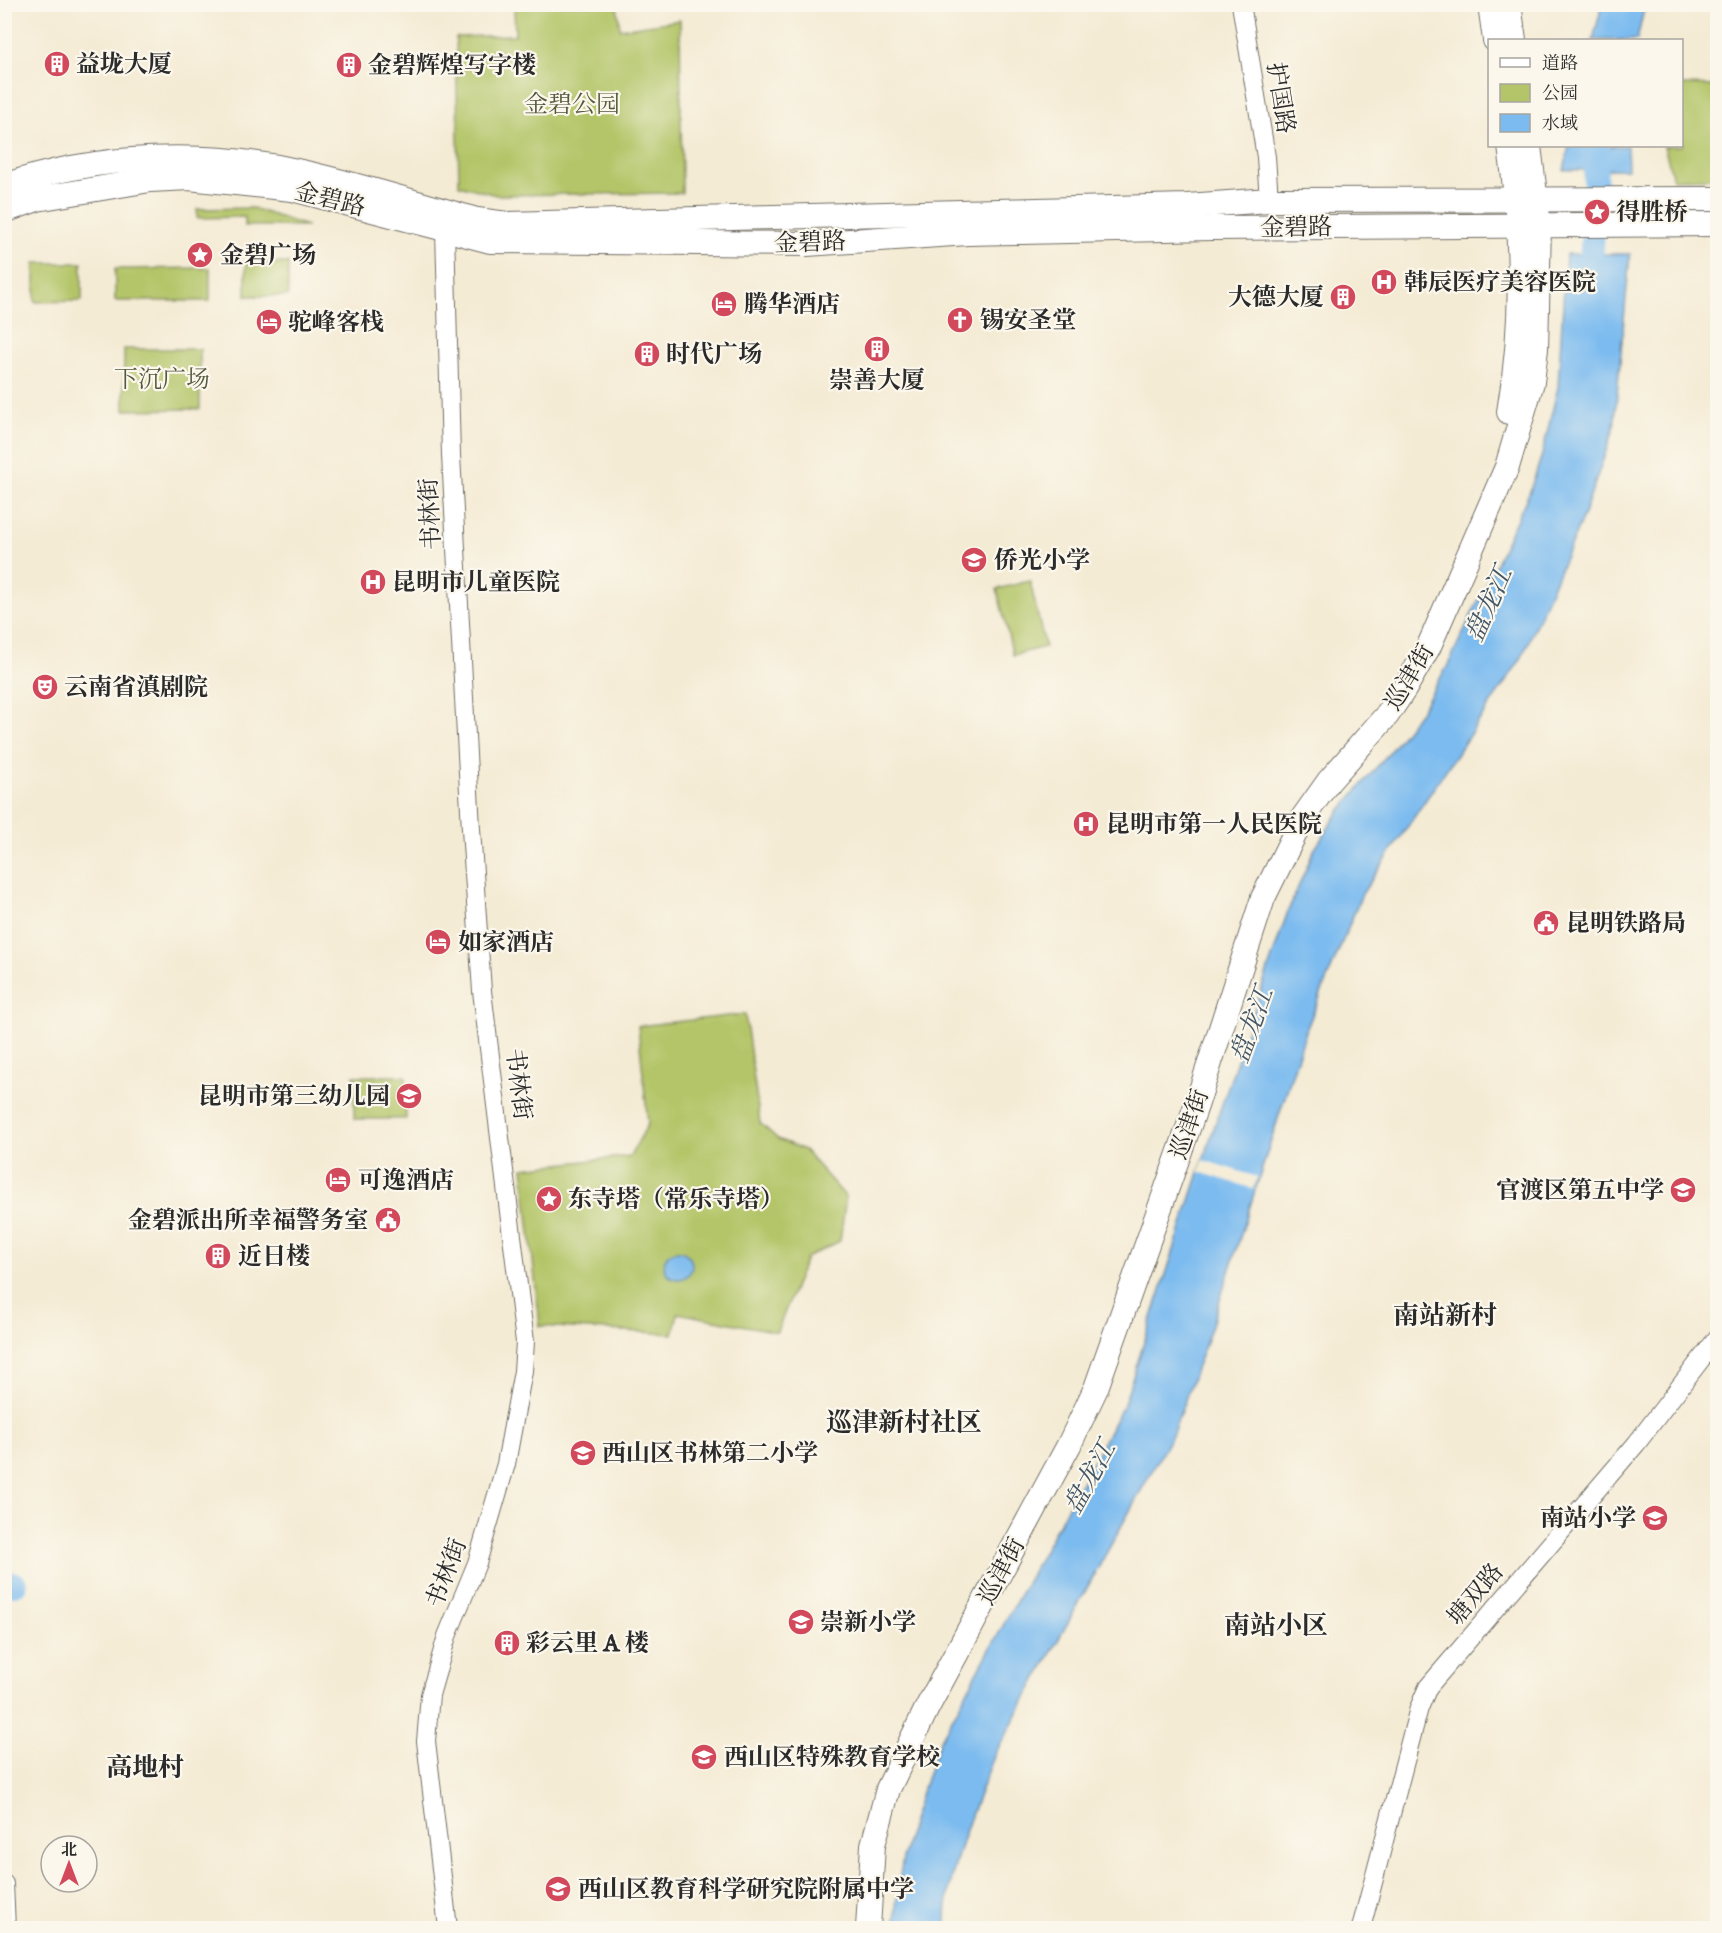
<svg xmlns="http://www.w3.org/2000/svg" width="1722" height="1933" font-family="'IM FELL English','Noto Serif SC',serif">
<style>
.green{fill:#b3c568;stroke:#6f784a;stroke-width:1.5}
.water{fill:#7bbbef;stroke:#53738d;stroke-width:1.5}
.pier{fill:#f4ebd4}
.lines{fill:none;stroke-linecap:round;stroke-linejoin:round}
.river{stroke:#7bbbef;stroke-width:24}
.minor-casing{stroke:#716e66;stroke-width:20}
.major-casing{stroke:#716e66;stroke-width:26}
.minor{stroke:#fff;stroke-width:18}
.major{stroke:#fff;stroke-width:24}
.labels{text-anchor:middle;stroke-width:4.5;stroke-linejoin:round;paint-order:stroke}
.poi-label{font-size:24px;font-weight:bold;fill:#2b2b2b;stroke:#fbf7ec;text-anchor:start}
.street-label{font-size:24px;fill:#2b2b2b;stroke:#fbf7ec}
.park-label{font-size:24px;fill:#54593d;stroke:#fbf7ec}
.water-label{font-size:26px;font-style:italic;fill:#435666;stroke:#fbf7ec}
.neighbourhood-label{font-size:26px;font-weight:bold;fill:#2b2b2b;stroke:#fbf7ec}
</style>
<rect width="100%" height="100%" fill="#fbf7ec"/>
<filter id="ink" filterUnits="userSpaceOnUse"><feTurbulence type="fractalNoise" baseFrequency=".0167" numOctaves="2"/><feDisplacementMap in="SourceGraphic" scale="12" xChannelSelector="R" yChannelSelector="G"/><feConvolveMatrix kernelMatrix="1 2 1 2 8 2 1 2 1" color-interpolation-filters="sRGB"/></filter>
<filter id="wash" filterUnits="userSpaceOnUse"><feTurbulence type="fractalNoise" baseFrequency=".008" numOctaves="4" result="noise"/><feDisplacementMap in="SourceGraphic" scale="24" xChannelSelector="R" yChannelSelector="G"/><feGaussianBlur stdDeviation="1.35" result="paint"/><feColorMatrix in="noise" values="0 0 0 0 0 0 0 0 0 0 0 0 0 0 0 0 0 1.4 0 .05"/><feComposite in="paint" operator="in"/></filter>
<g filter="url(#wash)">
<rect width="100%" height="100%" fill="#f4ebd4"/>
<g class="green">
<polygon points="514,5 617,5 620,29 680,20 682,193 496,195 459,185 456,37 515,35"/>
<polygon points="1682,85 1717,86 1717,178 1673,179 1664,146 1682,146"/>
<polygon points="252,208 307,226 245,226 245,217 197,218 197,209"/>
<polygon points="35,263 82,263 82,301 35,302"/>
<rect x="246" y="263" width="42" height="33"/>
<polygon points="210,268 210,301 115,301 115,269"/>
<polygon points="124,349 200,349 200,409 124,410"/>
<polygon points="1030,581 1045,647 1013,655 997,589"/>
<polygon points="745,1014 760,1123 778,1139 804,1150 846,1197 840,1241 806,1258 777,1332 678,1313 673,1334 540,1326 523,1168 630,1156 648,1124 638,1026"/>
<rect x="354" y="1076" width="52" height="43"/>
</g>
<g class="water">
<polygon points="1602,5 1645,5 1637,40 1593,40"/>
<polygon points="1569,146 1627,146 1628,169 1564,170"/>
<path d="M 1566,254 L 1630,254 L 1614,428 L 1583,517 L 1521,659 L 1362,894 L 1307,1028 L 1211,1328 L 1173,1433 L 995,1754 C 976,1802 944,1877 946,1928 L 895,1928 C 897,1857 915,1807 940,1741 L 1124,1404 L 1203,1160 L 1288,911 L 1314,850 L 1338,813 L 1387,755 L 1420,712 L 1447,667 L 1530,491 L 1542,455 L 1558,387 Z"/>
<circle cx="678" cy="1265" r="14"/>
</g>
<polygon class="pier" points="1203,1160 1257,1177 1254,1189 1199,1172"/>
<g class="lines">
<g class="river">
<polyline points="1590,287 1597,146"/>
<polyline points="4,1582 15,1584"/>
</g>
</g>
</g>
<g filter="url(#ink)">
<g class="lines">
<defs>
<g id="minor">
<polyline points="1241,4 1266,157 1269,200"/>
<polyline points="445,230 451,455 471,829 482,991 525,1342 523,1371 506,1464 477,1563 447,1636 430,1695 426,1741 448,1928"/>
<polyline points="4,1884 6,1928"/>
<polyline points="1361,1928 1419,1708 1428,1687 1636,1444 1718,1337"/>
</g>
<g id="major">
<polyline points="1490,4 1495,40"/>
<polyline points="1509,4 1514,40"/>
<path d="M 4,186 C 97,154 206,150 301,172 C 360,185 418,204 477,220 L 507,224 L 1187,206 L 1269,200 L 1718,199"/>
<polyline points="4,211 37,199 150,180 189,178 292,189 490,241 807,244 968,233 1212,228 1718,224"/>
<path d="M 1509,412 C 1524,326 1522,232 1510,146"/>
<polyline points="868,1928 873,1845 888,1789 928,1706 1069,1445 1096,1388 1196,1106 1263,898 1302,819 1329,781 1387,715 1405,688 1429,646 1507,467 1532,382 1536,349 1539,226 1529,146"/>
</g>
</defs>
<use href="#minor" class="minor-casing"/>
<use href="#major" class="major-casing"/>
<use href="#minor" class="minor"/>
<use href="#major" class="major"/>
</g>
</g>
<defs>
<symbol id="building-disc" viewBox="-11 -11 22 22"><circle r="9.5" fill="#d1495b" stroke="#fbf7ec"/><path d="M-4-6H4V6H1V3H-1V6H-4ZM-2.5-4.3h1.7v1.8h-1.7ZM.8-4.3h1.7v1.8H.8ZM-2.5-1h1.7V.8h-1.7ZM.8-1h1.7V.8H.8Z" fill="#fff"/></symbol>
<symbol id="sight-disc" viewBox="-11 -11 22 22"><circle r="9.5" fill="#d1495b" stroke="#fbf7ec"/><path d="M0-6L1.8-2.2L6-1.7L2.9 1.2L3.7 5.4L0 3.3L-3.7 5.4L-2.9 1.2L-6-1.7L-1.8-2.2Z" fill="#fff"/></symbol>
<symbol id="hospital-disc" viewBox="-11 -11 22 22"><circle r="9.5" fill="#d1495b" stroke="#fbf7ec"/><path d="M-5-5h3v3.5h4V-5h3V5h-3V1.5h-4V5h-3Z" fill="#fff"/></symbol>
<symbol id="hotel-disc" viewBox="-11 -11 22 22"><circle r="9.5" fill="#d1495b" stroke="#fbf7ec"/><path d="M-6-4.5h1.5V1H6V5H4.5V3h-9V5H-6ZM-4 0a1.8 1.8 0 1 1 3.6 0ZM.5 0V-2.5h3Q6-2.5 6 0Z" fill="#fff"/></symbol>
<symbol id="church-disc" viewBox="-11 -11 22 22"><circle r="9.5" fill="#d1495b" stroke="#fbf7ec"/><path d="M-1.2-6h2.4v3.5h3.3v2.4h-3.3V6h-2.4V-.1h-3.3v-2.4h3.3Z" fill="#fff"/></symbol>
<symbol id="school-disc" viewBox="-11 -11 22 22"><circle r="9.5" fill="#d1495b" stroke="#fbf7ec"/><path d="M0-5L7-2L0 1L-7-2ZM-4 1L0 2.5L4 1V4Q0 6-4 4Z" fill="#fff"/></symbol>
<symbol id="theatre-disc" viewBox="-11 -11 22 22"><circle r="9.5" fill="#d1495b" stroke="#fbf7ec"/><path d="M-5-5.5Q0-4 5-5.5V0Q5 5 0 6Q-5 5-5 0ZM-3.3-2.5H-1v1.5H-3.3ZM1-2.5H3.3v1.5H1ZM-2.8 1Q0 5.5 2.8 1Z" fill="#fff"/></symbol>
<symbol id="civic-disc" viewBox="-11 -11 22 22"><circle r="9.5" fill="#d1495b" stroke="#fbf7ec"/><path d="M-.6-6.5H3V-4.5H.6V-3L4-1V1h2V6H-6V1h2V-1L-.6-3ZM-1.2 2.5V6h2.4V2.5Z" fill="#fff"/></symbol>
<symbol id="university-disc" viewBox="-11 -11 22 22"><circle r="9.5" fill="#d1495b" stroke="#fbf7ec"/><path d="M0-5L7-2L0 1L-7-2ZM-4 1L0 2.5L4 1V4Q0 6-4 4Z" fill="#fff"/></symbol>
</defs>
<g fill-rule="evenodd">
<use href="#building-disc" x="42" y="49" width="30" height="30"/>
<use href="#building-disc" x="334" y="50" width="30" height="30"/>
<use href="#sight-disc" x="1582" y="197" width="30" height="30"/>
<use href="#sight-disc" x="185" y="240" width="30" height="30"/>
<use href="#hospital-disc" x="1369" y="267" width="30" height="30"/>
<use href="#building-disc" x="1328" y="282" width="30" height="30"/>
<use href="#hotel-disc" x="709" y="289" width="30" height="30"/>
<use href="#church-disc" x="945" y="305" width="30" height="30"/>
<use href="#hotel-disc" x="254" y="307" width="30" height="30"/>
<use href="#building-disc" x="862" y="334" width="30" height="30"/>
<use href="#building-disc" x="632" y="339" width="30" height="30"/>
<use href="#school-disc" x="959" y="545" width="30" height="30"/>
<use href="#hospital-disc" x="358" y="567" width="30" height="30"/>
<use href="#theatre-disc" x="30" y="672" width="30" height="30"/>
<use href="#hospital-disc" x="1071" y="809" width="30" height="30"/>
<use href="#civic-disc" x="1531" y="908" width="30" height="30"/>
<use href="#hotel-disc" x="423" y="927" width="30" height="30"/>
<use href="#school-disc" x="394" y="1081" width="30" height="30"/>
<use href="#hotel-disc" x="323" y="1165" width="30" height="30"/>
<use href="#school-disc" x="1668" y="1175" width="30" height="30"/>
<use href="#sight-disc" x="534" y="1184" width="30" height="30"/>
<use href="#civic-disc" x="373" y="1205" width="30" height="30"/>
<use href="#building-disc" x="203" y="1241" width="30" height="30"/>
<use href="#school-disc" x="568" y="1438" width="30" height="30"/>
<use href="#school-disc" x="1640" y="1503" width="30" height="30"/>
<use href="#university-disc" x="786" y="1607" width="30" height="30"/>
<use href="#building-disc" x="492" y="1628" width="30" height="30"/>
<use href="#school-disc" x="689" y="1742" width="30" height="30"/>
<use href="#school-disc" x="543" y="1874" width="30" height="30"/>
</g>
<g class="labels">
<g class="poi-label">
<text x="76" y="72">益垅大厦</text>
<text x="368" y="73">金碧辉煌写字楼</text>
<text x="1616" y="220">得胜桥</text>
<text x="220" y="263">金碧广场</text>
<text x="1404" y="290">韩辰医疗美容医院</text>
<text x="1324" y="305" text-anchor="end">大德大厦</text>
<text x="744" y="312">腾华酒店</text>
<text x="980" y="328">锡安圣堂</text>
<text x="288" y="330">驼峰客栈</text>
<text x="666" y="362">时代广场</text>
<text x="877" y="388" text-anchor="middle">崇善大厦</text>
<text x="994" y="568">侨光小学</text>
<text x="392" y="590">昆明市儿童医院</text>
<text x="64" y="695">云南省滇剧院</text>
<text x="1106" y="832">昆明市第一人民医院</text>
<text x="1566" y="931">昆明铁路局</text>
<text x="458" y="950">如家酒店</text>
<text x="390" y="1104" text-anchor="end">昆明市第三幼儿园</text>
<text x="358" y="1188">可逸酒店</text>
<text x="1664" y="1198" text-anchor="end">官渡区第五中学</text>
<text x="568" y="1207">东寺塔（常乐寺塔）</text>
<text x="368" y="1228" text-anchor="end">金碧派出所幸福警务室</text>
<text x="238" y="1264">近日楼</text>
<text x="602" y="1461">西山区书林第二小学</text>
<text x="1636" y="1526" text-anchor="end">南站小学</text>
<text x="820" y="1630">崇新小学</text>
<text x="526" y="1651">彩云里 A 楼</text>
<text x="724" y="1765">西山区特殊教育学校</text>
<text x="578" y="1897">西山区教育科学研究院附属中学</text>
</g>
<g class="street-label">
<text transform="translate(1281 98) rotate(81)" y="8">护国路</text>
<text transform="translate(330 199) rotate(14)" y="8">金碧路</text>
<text transform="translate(1296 227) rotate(-1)" y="8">金碧路</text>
<text transform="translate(810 242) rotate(-2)" y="8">金碧路</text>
<text transform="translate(430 514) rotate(-93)" y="8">书林街</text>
<text transform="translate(1409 677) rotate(-59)" y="8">巡津街</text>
<text transform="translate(519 1084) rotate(83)" y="8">书林街</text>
<text transform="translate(1189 1124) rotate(-71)" y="8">巡津街</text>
<text transform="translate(1001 1571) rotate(-62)" y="8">巡津街</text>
<text transform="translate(446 1573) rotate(-69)" y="8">书林街</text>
<text transform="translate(1475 1594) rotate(-50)" y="8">塘双路</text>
</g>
<g class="park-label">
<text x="572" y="112">金碧公园</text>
<text x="162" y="387">下沉广场</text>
</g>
<g class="water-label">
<text transform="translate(1488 604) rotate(-66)" y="9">盘龙江</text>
<text transform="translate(1251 1025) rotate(-70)" y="9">盘龙江</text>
<text transform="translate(1089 1477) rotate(-61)" y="9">盘龙江</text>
</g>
<g class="neighbourhood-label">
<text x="1445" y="1324">南站新村</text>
<text x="904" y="1431">巡津新村社区</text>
<text x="1276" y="1634">南站小区</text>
<text x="145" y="1776">高地村</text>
</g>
</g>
<rect width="1722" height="1933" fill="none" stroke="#fbf7ec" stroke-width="24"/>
<rect x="1488" y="39" width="195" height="108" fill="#fbf7ec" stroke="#a8a59f" stroke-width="1.5"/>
<rect x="1500" y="58" width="30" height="9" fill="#ffffff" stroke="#a8a59f" stroke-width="1.5"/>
<text x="1542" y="69" font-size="18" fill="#2b2b2b">道路</text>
<rect x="1500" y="84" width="30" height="18" fill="#b3c568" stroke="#a8a59f" stroke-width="1.5"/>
<text x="1542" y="99" font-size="18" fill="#2b2b2b">公园</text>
<rect x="1500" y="114" width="30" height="18" fill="#7bbbef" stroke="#a8a59f" stroke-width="1.5"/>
<text x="1542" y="129" font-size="18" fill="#2b2b2b">水域</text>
<g transform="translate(69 1864)"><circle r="28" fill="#fbf7ec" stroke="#a8a59f" stroke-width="1.5"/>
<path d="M0-4.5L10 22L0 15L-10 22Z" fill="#d1495b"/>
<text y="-9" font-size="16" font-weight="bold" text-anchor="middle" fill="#2b2b2b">北</text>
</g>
</svg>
